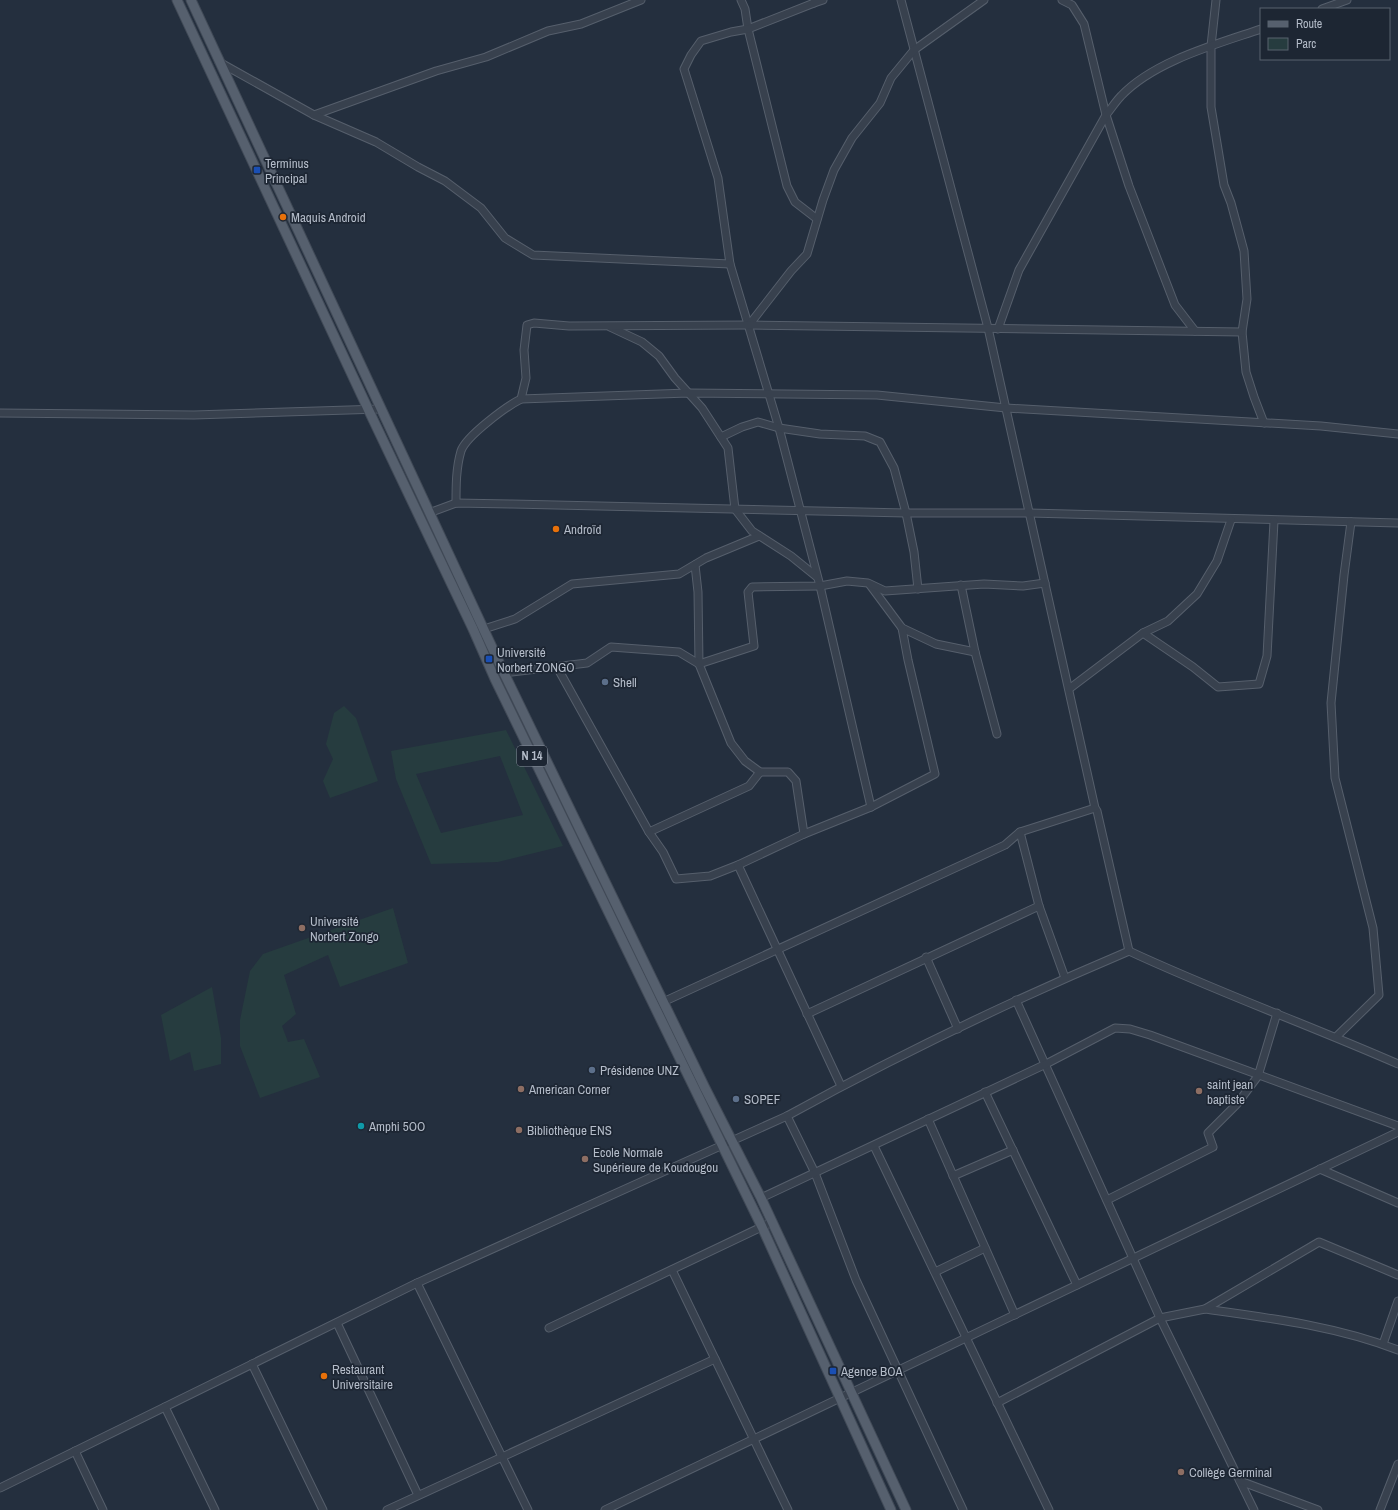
<svg xmlns="http://www.w3.org/2000/svg" width="1398" height="1510" font-family="'Archivo Narrow',sans-serif">
<style>
.green{fill:#263c3f;fill-rule:evenodd}
.lines{fill:none;stroke-linecap:round;stroke-linejoin:round}
.minor-casing{stroke:#565f6c;stroke-width:9}
.major-casing{stroke:#414a57;stroke-width:11}
.minor{stroke:#38414e;stroke-width:7}
.major{stroke:#56606e;stroke-width:9}
.transit-dot{fill:#1a4fb4;stroke:#1d2633;stroke-width:1.5}
.food-dot{fill:#e8710a;stroke:#1d2633;stroke-width:1.5}
.service-dot{fill:#5c6f8a;stroke:#1d2633;stroke-width:1.5}
.education-dot{fill:#8d6e63;stroke:#1d2633;stroke-width:1.5}
.culture-dot{fill:#0f9aa8;stroke:#1d2633;stroke-width:1.5}
.labels{text-anchor:middle;stroke-width:3.5;stroke-linejoin:round;paint-order:stroke}
.shield{fill:#1d2633;stroke:#878f9c;stroke-width:1}
.shield-label{font-size:12px;font-weight:bold;fill:#b4bcc9}
.poi-label{font-size:13px;fill:#b4bcc9;stroke:#1d2633;text-anchor:start}
</style>
<rect width="100%" height="100%" fill="#242f3e"/>
<g class="green">
<polygon points="344,706 356,718 378,781 330,798 323,781 333,759 326,744 334,713"/>
<path d="M 506,730 L 563,846 L 498,862 L 431,864 L 396,779 L 391,751 ZM 500,756 L 523,815 L 441,833 L 416,774 Z"/>
<polygon points="393,908 408,963 340,987 328,955 284,975 296,1014 282,1026 288,1042 304,1039 320,1077 260,1098 240,1046 240,1020 250,971 263,954"/>
<polygon points="212,987 221,1038 221,1064 194,1071 190,1052 170,1061 161,1015"/>
</g>
<g class="lines">
<defs>
<g id="minor">
<polyline points="741,0 745,9 748,29 787,186 795,202 817,219"/>
<polyline points="815,0 814,3 748,29 731,32 701,41 691,55 684,69 718,178 730,264 779,428 820,586 871,807"/>
<polyline points="901,0 988,328 1095,808 1097,811 1129,951"/>
<polyline points="1062,0 1072,5 1084,24 1106,115 1129,186 1175,305 1195,331"/>
<polyline points="1216,0 1211,46 1211,107 1224,185 1231,203 1244,251 1247,299 1242,332 1246,372 1254,397 1264,423"/>
<polyline points="814,3 823,0"/>
<polyline points="1322,9 1347,0"/>
<polyline points="219,62 314,115 436,71 486,57 548,31 581,24 641,0"/>
<polyline points="314,115 376,142 418,167 445,181 481,208 505,238 533,255 730,264"/>
<polyline points="749,325 791,271 807,254 823,200 834,170 852,138 880,103 891,78 914,50 984,0"/>
<polyline points="610,327 642,342 659,356 675,378 702,408 728,448 735,509 752,531 791,556 817,577"/>
<path d="M 998,329 L 1019,270 L 1106,115 C 1111,109 1116,101 1121,96 C 1154,61 1217,44 1261,29"/>
<polyline points="521,399 688,393 877,395 1006,408 1321,426 1398,434"/>
<polyline points="0,413 194,415 380,409"/>
<polyline points="721,437 742,427 758,422 779,428 820,434 865,436 880,442 894,468 906,513 914,552 918,589"/>
<path d="M 456,503 C 456,486 456,468 461,451 C 466,436 507,406 521,399 L 526,378 L 524,350 L 527,325 L 534,323 L 569,326 L 749,325 L 1242,332"/>
<polyline points="429,513 456,503 512,504 906,513 1030,513 1398,523"/>
<polyline points="695,565 698,592 699,664 731,743 745,761 760,772 788,772 796,781 804,834"/>
<polyline points="870,585 902,628 936,644 975,652"/>
<polyline points="961,585 975,652 997,734"/>
<polyline points="484,629 515,619 572,584 679,574 706,558 759,536"/>
<polyline points="1143,633 1193,667 1218,687 1259,684 1267,656 1274,521"/>
<polyline points="557,667 649,832 749,786 760,772"/>
<polyline points="504,673 587,663 611,647 679,652 699,664 754,646 748,592 752,587 820,586 847,581 868,583 885,591 984,584 1023,586 1045,583"/>
<polyline points="1069,689 1143,633 1168,621 1197,594 1217,561 1231,520"/>
<polyline points="649,832 663,852 676,879 710,876 738,865 804,834 871,807 935,774 908,660 902,628"/>
<polyline points="1020,832 1095,808"/>
<polyline points="738,865 841,1086"/>
<polyline points="926,957 958,1029"/>
<polyline points="1016,1000 1160,1318 1254,1510"/>
<polyline points="663,1002 1005,845 1020,832 1039,906 1065,978"/>
<polyline points="807,1014 1039,906"/>
<polyline points="1336,1037 1379,995 1373,928 1335,778 1331,703 1344,575 1351,522"/>
<polyline points="985,1092 1077,1285"/>
<polyline points="787,1116 815,1173 856,1280 963,1510"/>
<polyline points="928,1119 1015,1315"/>
<polyline points="874,1146 1049,1510"/>
<polyline points="1320,1169 1398,1203"/>
<polyline points="953,1176 1013,1150"/>
<polyline points="761,1198 1046,1064 1115,1028 1130,1029 1150,1035 1398,1126"/>
<polyline points="1107,1200 1213,1147 1208,1133 1237,1104 1258,1076 1277,1013"/>
<polyline points="672,1270 788,1510"/>
<polyline points="935,1272 985,1248"/>
<polyline points="417,1283 528,1510"/>
<path d="M 1205,1309 C 1270,1318 1336,1326 1398,1350"/>
<polyline points="337,1323 418,1495"/>
<polyline points="549,1328 772,1222"/>
<polyline points="1383,1344 1398,1301"/>
<polyline points="252,1364 323,1510"/>
<polyline points="997,1403 1160,1318 1205,1309 1319,1242 1398,1275"/>
<polyline points="165,1407 215,1510"/>
<polyline points="75,1451 103,1510"/>
<polyline points="1240,1481 1318,1510"/>
<path d="M 0,1488 L 417,1283 L 787,1116 C 898,1055 1013,1000 1129,951 C 1217,992 1309,1025 1398,1064"/>
<polyline points="387,1510 715,1359"/>
<polyline points="605,1510 1398,1132"/>
<polyline points="1380,1510 1398,1464"/>
</g>
<g id="major">
<polyline points="177,0 369,411 473,629 495,679 762,1227 891,1510"/>
<polyline points="191,0 504,673 705,1088 761,1198 906,1510"/>
</g>
</defs>
<use href="#minor" class="minor-casing"/>
<use href="#major" class="major-casing"/>
<use href="#minor" class="minor"/>
<use href="#major" class="major"/>
</g>
<g class="transit-dot">
<rect x="253" y="166" width="8" height="8" rx="2"/>
<rect x="485" y="655" width="8" height="8" rx="2"/>
<rect x="829" y="1367" width="8" height="8" rx="2"/>
</g>
<g class="food-dot">
<circle cx="283" cy="217" r="4"/>
<circle cx="556" cy="529" r="4"/>
<circle cx="324" cy="1376" r="4"/>
</g>
<g class="service-dot">
<circle cx="605" cy="682" r="4"/>
<circle cx="592" cy="1070" r="4"/>
<circle cx="736" cy="1099" r="4"/>
</g>
<g class="education-dot">
<circle cx="302" cy="928" r="4"/>
<circle cx="521" cy="1089" r="4"/>
<circle cx="1199" cy="1091" r="4"/>
<circle cx="519" cy="1130" r="4"/>
<circle cx="585" cy="1159" r="4"/>
<circle cx="1181" cy="1472" r="4"/>
</g>
<circle class="culture-dot" cx="361" cy="1126" r="4"/>
<g class="labels">
<rect class="shield" x="517" y="746" width="30" height="20" rx="3"/>
<g class="shield-label">
<text x="532" y="760">N 14</text>
</g>
<g class="poi-label">
<text x="265" y="168">Terminus<tspan x="265" dy="15">Principal</tspan></text>
<text x="291" y="222">Maquis Android</text>
<text x="564" y="534">Androïd</text>
<text x="497" y="657">Université<tspan x="497" dy="15">Norbert ZONGO</tspan></text>
<text x="613" y="687">Shell</text>
<text x="310" y="926">Université<tspan x="310" dy="15">Norbert Zongo</tspan></text>
<text x="600" y="1075">Présidence UNZ</text>
<text x="1207" y="1089">saint jean<tspan x="1207" dy="15">baptiste</tspan></text>
<text x="529" y="1094">American Corner</text>
<text x="744" y="1104">SOPEF</text>
<text x="369" y="1131">Amphi 5OO</text>
<text x="527" y="1135">Bibliothèque ENS</text>
<text x="593" y="1157">Ecole Normale<tspan x="593" dy="15">Supérieure de Koudougou</tspan></text>
<text x="332" y="1374">Restaurant<tspan x="332" dy="15">Universitaire</tspan></text>
<text x="841" y="1376">Agence BOA</text>
<text x="1189" y="1477">Collège Germinal</text>
</g>
</g>
<rect x="1260" y="8" width="130" height="52" fill="#1d2633" stroke="#59626f"/>
<rect x="1268" y="21" width="20" height="6" fill="#56606e" stroke="#59626f"/>
<text x="1296" y="28" font-size="12" fill="#b4bcc9">Route</text>
<rect x="1268" y="38" width="20" height="12" fill="#263c3f" stroke="#59626f"/>
<text x="1296" y="48" font-size="12" fill="#b4bcc9">Parc</text>
</svg>
